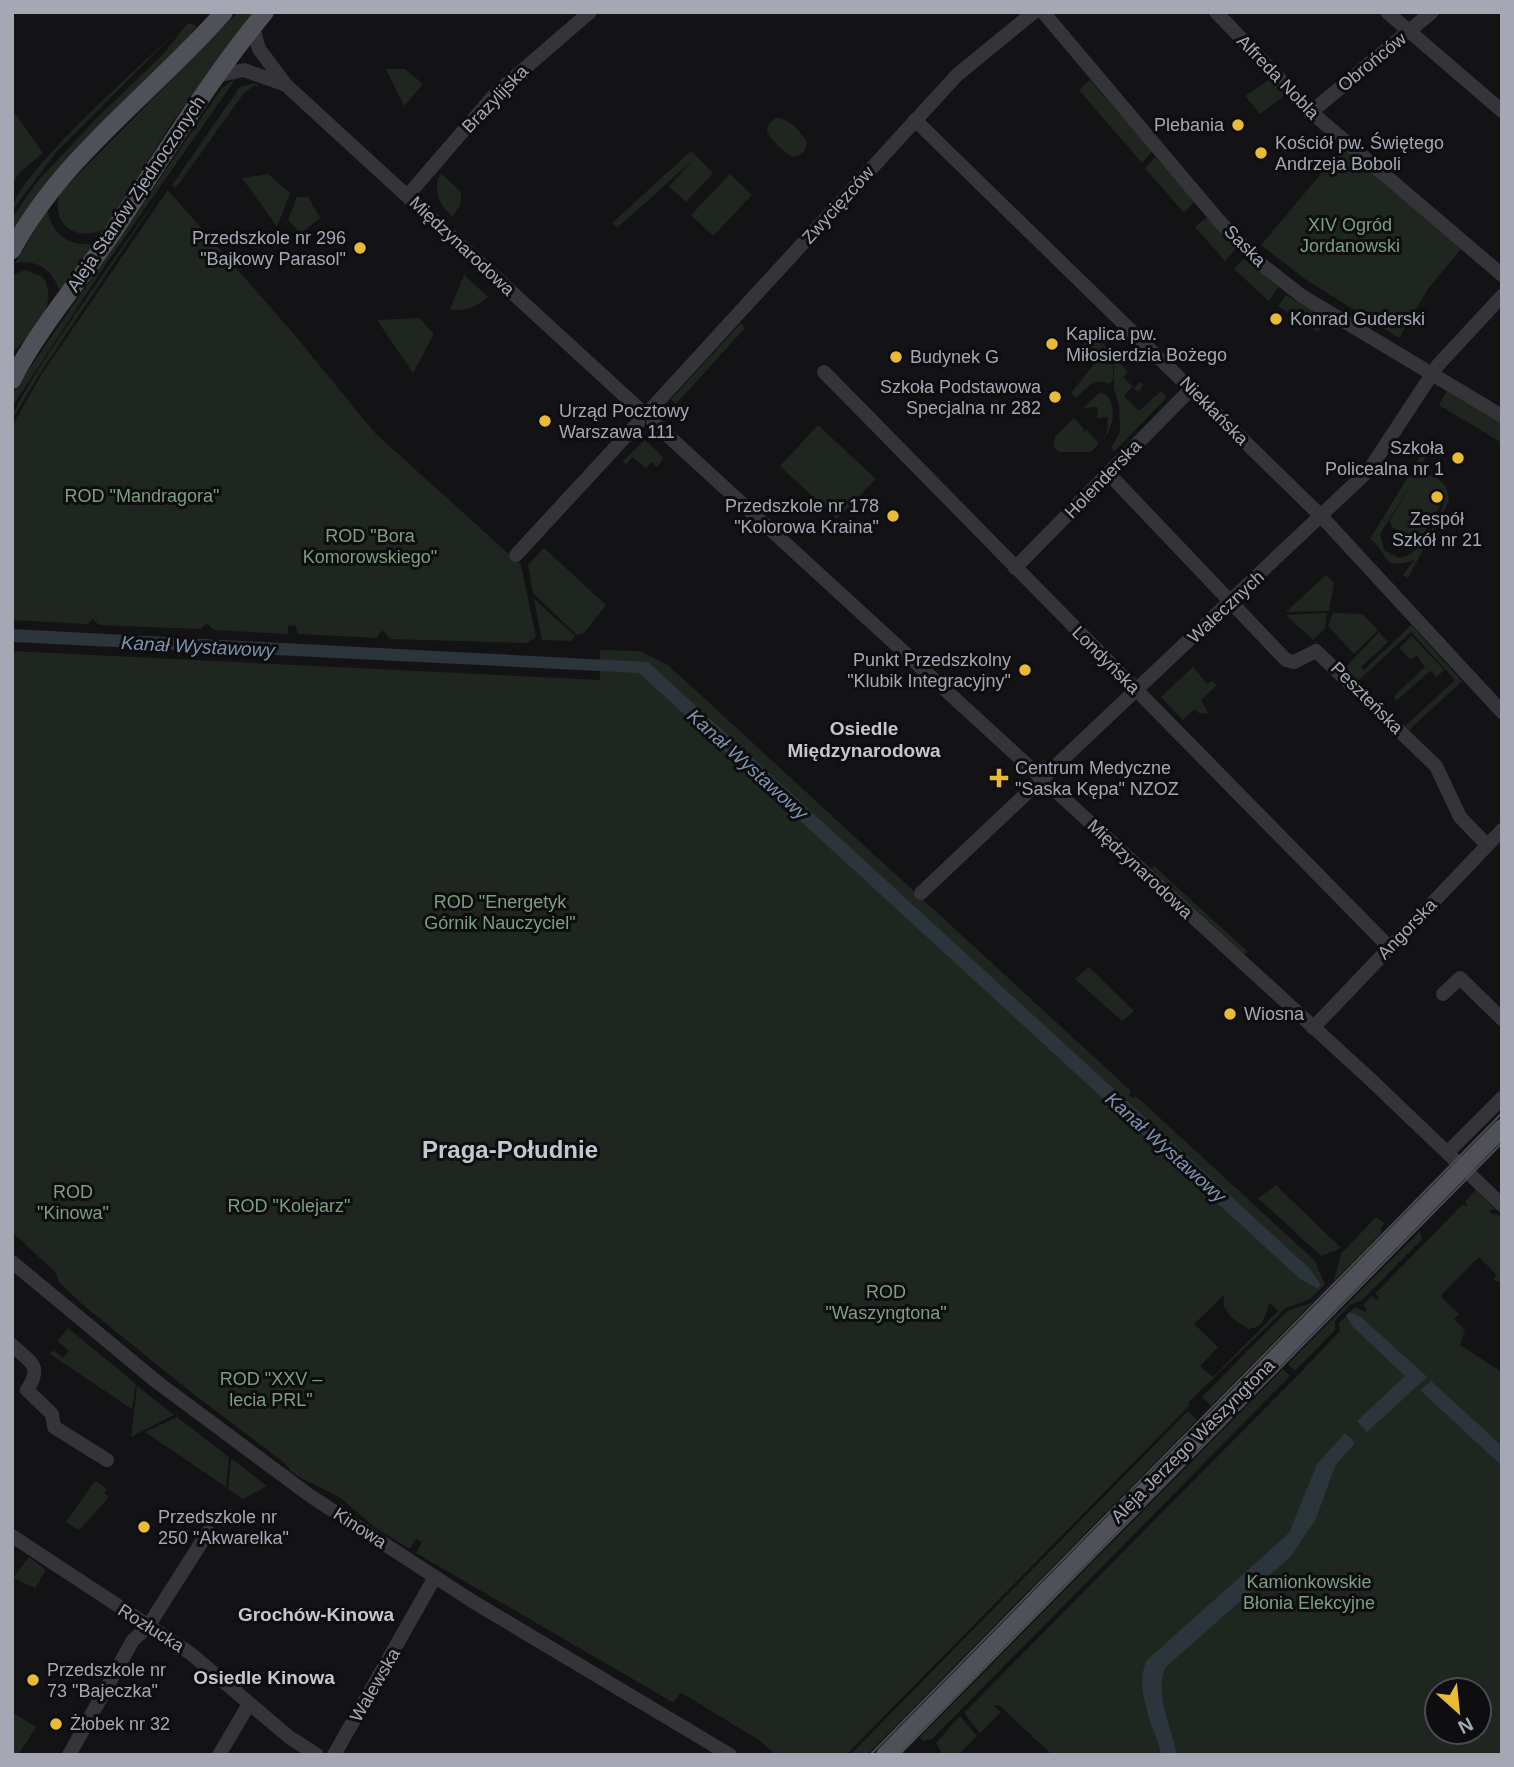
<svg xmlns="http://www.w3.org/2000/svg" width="1514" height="1767" font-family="Helvetica,sans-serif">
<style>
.green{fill:#1f2620;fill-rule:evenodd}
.water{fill:#2c343c}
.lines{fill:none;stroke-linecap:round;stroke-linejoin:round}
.minor{stroke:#343439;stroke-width:14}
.major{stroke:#505158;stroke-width:18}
.tram{stroke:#4b4c52;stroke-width:2}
.poi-dot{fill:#e8ba36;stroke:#0e0d0f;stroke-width:2.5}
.labels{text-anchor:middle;stroke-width:6;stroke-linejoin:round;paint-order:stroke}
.street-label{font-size:18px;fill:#a5a8b4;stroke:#0e0d0f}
.poi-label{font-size:18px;fill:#a5a8b4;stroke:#0e0d0f;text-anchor:start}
.park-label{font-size:18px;fill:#7c9e81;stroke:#0e0d0f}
.water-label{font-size:19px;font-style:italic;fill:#7d93ae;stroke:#0e0d0f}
.neighbourhood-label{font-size:19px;font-weight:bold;fill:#c5c7d0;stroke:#0e0d0f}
.district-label{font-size:24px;font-weight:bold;fill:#c5c7d0;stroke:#0e0d0f}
</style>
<rect width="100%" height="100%" fill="#131214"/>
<g class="green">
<path d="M 238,12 L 253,12 L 169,127 L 106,228 C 79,244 49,225 60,193 Z"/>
<polygon points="188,23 197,26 184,44 63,164 12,234 12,218 36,183 94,121 163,54"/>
<path d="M 177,31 L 57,151 L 12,211 C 12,178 148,59 177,31 Z"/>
<polygon points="386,69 405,69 423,84 404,106"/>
<polygon points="237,77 108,261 12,407 12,395 23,378 222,88"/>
<polygon points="1270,79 1285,95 1260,114 1245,96"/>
<polygon points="1090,80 1152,151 1142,163 1079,90"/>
<polygon points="256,83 260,89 255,85 244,93 176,188 172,185 240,87"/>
<polygon points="12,109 43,153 19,173 12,185"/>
<path d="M 775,118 C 788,117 802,132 807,143 L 804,152 L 794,157 C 784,153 773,142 767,132 L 768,125 Z"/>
<polygon points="1343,148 1461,249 1428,289 1399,338 1305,279 1261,245"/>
<polygon points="691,151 713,173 686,202 669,186 694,159 617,228 612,223"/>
<polygon points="1155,157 1195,201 1184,213 1145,168"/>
<path d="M 441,173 L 461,192 L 461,203 L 453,217 C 439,206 432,189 441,173 Z"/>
<polygon points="268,174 290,193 277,227 242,178"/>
<polygon points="730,174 752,195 713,236 691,215"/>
<path d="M 164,188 L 39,375 L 12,420 C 14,394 141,222 164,188 Z"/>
<polygon points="168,190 293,333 375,433 521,565 536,637 527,643 390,639 384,631 380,632 377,638 298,634 295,625 288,626 288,634 214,630 207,623 200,629 99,625 93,619 88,624 12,620 12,426 41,375"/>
<polygon points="297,197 308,197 320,218 301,233 288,220"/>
<path d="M 47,210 C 53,236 69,246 95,244 L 64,288 L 59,289 C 51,269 37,259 15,263 Z"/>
<polygon points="1208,216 1236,248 1225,261 1195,227"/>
<polygon points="1244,259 1278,287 1269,301 1234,269"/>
<path d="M 25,270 L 43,277 C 60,305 32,334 12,353 L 12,275 Z"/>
<path d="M 464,275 L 488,297 C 477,306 464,313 450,309 Z"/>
<polygon points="1286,295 1325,317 1318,332 1278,306"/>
<polygon points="419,318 434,334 413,373 377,320"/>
<polygon points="741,323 745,328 676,404 671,399"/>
<path d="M 1091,335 L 1097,336 L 1113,366 L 1113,380 L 1110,384 C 1094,377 1087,388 1076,398 L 1071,393 L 1099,358 L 1090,349 L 1080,355 L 1077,352 Z"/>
<polygon points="1099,339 1128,372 1123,377 1134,388 1140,382 1144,385 1138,392 1132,387 1124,396 1139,411 1161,391 1167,397 1114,452 1111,448 1120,432 1119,406 1114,388 1114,366"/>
<polygon points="1447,391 1502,424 1502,443 1439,405"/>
<path d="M 1099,393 L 1106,394 C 1118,408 1113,429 1102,441 L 1107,432 L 1108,417 L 1097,418 L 1098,407 L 1084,408 L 1076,415 Z"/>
<polygon points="1074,418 1084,429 1082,433 1086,430 1099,443 1091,452 1059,452 1053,446 1055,437"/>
<polygon points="818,425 876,479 837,519 780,466"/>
<polygon points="645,440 664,458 657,467 651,462 646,468 633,457 626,464 623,461"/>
<path d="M 1423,452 L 1427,455 L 1415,475 C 1434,472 1449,481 1449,501 L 1408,578 L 1403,575 L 1414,560 C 1380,573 1387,549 1370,539 ZM 1412,483 L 1389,522 L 1392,524 L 1391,527 L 1419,541 L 1442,503 L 1439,501 L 1443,494 L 1444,503 C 1437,522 1420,556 1399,558 L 1384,550 L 1380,534 Z"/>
<polygon points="544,548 606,605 584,633 577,635 533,593 528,565"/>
<polygon points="1326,575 1334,583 1329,611 1286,612"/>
<polygon points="534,599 575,636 571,641 542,640"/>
<polygon points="1327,613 1325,628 1313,640 1286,615"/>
<polygon points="1333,613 1362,614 1378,630 1354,654 1328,626"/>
<polygon points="1411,625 1462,681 1409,730 1405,726 1455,680 1411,632 1358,681 1345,668 1379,632 1388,642 1361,667 1364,670"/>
<polygon points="1412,636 1444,670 1437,677 1430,671 1396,701 1394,696 1425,667 1417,656 1410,659 1399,648"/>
<path d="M 600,650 L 640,651 L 668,665 L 1131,1091 L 1129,1095 L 1133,1098 L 1136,1096 L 1315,1261 L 1325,1284 L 1310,1299 L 1286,1308 L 1193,1398 L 1188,1403 L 1190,1405 L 846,1755 L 776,1755 L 759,1740 L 685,1695 L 680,1693 L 674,1703 L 416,1553 L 422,1542 L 416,1539 L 410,1549 L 374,1527 L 341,1498 L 295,1475 L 282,1461 L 183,1386 L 186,1380 L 182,1385 L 82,1304 L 60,1283 L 55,1272 L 12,1232 L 12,651 L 600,680 ZM 1225,1294 L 1223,1305 L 1231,1317 L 1248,1329 C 1266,1327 1263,1317 1270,1303 L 1278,1311 L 1213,1377 L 1200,1366 L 1218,1347 L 1194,1324 Z"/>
<polygon points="1193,667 1207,684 1212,681 1217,685 1201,700 1209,714 1199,713 1195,709 1183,720 1161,697"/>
<polygon points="1154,866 1248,952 1244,954 1152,869"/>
<polygon points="1089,967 1134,1011 1122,1021 1075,979"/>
<polygon points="1276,1185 1341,1248 1321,1256 1258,1198"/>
<path d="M 1476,1190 L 1495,1209 L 1489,1210 L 1490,1213 L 1502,1216 L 1502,1283 L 1493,1280 L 1497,1275 L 1479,1257 L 1442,1294 L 1442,1298 L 1459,1314 L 1454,1319 L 1465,1330 L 1460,1345 L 1502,1372 L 1502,1755 L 1052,1755 L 999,1705 L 994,1706 L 1001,1712 L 980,1733 L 964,1713 L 1299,1374 L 1340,1331 L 1339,1323 L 1355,1307 L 1365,1312 L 1367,1309 L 1363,1305 L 1372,1296 L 1377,1300 L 1379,1297 L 1375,1294 L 1463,1204 L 1468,1207 L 1465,1202 ZM 1437,1690 L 1479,1690 L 1479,1732 L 1437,1732 Z"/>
<polygon points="1376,1217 1385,1223 1380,1229 1382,1232 1211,1406 1202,1397 1287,1311 1311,1303 1334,1280 1341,1254"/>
<polygon points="1420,1231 1422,1239 1361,1301 1351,1304 1335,1321 1335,1330 1295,1371 1288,1364"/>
<polygon points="68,1328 136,1384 132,1409 50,1354 53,1350 63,1358 69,1351 57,1341"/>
<polygon points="1283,1369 1290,1376 932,1739 923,1741 920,1737"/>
<polygon points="137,1386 174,1415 131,1437"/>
<polygon points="1188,1411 1197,1420 867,1755 850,1755"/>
<polygon points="177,1417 229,1457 226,1487 145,1432"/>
<polygon points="231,1460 233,1460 267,1486 243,1499 228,1489"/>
<polygon points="95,1481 107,1489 104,1493 109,1497 79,1530 66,1522"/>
<polygon points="29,1557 46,1570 35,1588 13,1578"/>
<polygon points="12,1712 36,1727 18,1755 12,1755"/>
<polygon points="960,1716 977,1736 958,1755 943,1755 936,1743"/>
</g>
<g class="water">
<polygon points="12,629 648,662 1309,1268 1321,1285 1318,1289 1300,1279 639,673 12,642"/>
<polygon points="1350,1312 1361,1317 1427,1377 1367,1432 1357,1421 1405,1376 1352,1326 1346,1315"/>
<polygon points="1431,1381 1502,1446 1502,1466 1420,1390"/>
<path d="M 1345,1433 L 1355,1443 L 1335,1466 L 1315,1521 L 1290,1557 L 1166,1667 C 1153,1691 1172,1729 1177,1755 L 1162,1755 C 1154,1728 1133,1687 1147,1660 L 1289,1533 L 1317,1464 Z"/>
</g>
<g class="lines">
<g class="minor">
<polyline points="1043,12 1220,222 1262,265 1302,296 1502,416"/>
<polyline points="1216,12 1311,112 1502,275"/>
<polyline points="1387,12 1502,111"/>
<polyline points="253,27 259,49 286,85 638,408"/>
<polyline points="215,76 244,70 286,85"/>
<polyline points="1311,112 1432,12"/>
<polyline points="915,120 1321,516 1502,712"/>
<polyline points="408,195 496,93 590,12"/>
<polyline points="824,372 1390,948"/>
<polyline points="652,408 957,75 1034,12"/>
<polyline points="653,422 1370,1079 1502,1205"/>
<polyline points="1109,474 1286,660 1294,662 1316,651 1436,766 1460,817 1487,845"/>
<polyline points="516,555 638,423"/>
<polyline points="1015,568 1191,389"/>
<polyline points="921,893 1369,470 1438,365 1502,296"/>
<polyline points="1443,994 1460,978 1502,1019"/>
<polyline points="1313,1028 1502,830"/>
<polyline points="1448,1152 1502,1098"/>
<polyline points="12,1262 157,1382 309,1495 472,1601 730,1755"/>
<path d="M 12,1345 C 31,1363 43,1365 27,1390 L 52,1414 L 54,1427 L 107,1460"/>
<polyline points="12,1536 190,1653 289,1737 317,1755"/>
<polyline points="69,1755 133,1640 147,1628 208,1532"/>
<polyline points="219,1755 249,1704"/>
<polyline points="334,1755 435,1577"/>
</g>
<g class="major">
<path d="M 12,250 C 64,154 153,93 224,12"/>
<path d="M 12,380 C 39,328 78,283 111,235 C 162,159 207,82 265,12"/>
<polyline points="885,1755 1502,1128"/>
</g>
<g class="tram">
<polyline points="870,1755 1502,1113"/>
<polyline points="899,1755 1502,1143"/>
</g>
</g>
<g class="poi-dot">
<circle cx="1238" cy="125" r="7"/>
<circle cx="1261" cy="153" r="7"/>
<circle cx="360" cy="248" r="7"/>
<circle cx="1276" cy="319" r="7"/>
<circle cx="1052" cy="344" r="7"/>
<circle cx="896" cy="357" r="7"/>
<circle cx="1055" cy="397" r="7"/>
<circle cx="545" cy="421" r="7"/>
<circle cx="1458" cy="458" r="7"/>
<circle cx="1437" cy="497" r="7"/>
<circle cx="893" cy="516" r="7"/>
<circle cx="1025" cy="670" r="7"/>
<path d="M995.5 767.5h7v7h7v7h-7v7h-7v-7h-7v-7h7z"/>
<circle cx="1230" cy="1014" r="7"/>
<circle cx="144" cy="1527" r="7"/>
<circle cx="33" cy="1680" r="7"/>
<circle cx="56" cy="1724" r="7"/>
</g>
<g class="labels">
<g class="street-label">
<text transform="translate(1372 62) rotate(-39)" y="6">Obrońców</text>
<text transform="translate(1278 77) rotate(46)" y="6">Alfreda Nobla</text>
<text transform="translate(495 99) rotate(-46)" y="6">Brazylijska</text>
<text transform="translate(136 194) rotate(-56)" y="6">Aleja Stanów Zjednoczonych</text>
<text transform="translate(838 205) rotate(-48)" y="6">Zwycięzców</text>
<text transform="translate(462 246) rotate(43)" y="6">Międzynarodowa</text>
<text transform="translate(1245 246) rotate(45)" y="6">Saska</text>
<text transform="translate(1214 411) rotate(45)" y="6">Niekłańska</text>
<text transform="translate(1103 479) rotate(-46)" y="6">Holenderska</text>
<text transform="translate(1226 607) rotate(-43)" y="6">Walecznych</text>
<text transform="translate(1106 660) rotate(45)" y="6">Londyńska</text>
<text transform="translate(1367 698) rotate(45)" y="6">Peszteńska</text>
<text transform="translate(1140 869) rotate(43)" y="6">Międzynarodowa</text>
<text transform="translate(1407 929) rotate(-46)" y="6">Angorska</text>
<text transform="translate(1193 1441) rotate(-45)" y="6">Aleja Jerzego Waszyngtona</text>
<text transform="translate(360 1528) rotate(33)" y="6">Kinowa</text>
<text transform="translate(151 1628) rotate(32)" y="6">Rozłucka</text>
<text transform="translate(375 1685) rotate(-60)" y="6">Walewska</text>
</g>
<g class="poi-label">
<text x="1224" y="131" text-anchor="end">Plebania</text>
<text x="1275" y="149">Kościół pw. Świętego<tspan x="1275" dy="21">Andrzeja Boboli</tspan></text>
<text x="346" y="244" text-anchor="end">Przedszkole nr 296<tspan x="346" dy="21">"Bajkowy Parasol"</tspan></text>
<text x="1290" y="325">Konrad Guderski</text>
<text x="1066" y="340">Kaplica pw.<tspan x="1066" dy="21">Miłosierdzia Bożego</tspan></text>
<text x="910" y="363">Budynek G</text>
<text x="1041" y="393" text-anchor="end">Szkoła Podstawowa<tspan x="1041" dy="21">Specjalna nr 282</tspan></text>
<text x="559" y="417">Urząd Pocztowy<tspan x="559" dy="21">Warszawa 111</tspan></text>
<text x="1444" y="454" text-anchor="end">Szkoła<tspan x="1444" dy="21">Policealna nr 1</tspan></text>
<text x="879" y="512" text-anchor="end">Przedszkole nr 178<tspan x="879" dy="21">"Kolorowa Kraina"</tspan></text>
<text x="1437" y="525" text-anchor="middle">Zespół<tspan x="1437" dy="21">Szkół nr 21</tspan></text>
<text x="1011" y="666" text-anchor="end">Punkt Przedszkolny<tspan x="1011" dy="21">"Klubik Integracyjny"</tspan></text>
<text x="1015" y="774">Centrum Medyczne<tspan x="1015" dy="21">"Saska Kępa" NZOZ</tspan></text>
<text x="1244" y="1020">Wiosna</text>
<text x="158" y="1523">Przedszkole nr<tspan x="158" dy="21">250 "Akwarelka"</tspan></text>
<text x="47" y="1676">Przedszkole nr<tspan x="47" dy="21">73 "Bajeczka"</tspan></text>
<text x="70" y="1730">Żłobek nr 32</text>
</g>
<g class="park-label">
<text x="1350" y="231">XIV Ogród<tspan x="1350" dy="21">Jordanowski</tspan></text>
<text x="142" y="502">ROD "Mandragora"</text>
<text x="370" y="542">ROD "Bora<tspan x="370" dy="21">Komorowskiego"</tspan></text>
<text x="500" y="908">ROD "Energetyk<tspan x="500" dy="21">Górnik Nauczyciel"</tspan></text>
<text x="73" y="1198">ROD<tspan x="73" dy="21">"Kinowa"</tspan></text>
<text x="289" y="1212">ROD "Kolejarz"</text>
<text x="886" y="1298">ROD<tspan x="886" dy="21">"Waszyngtona"</tspan></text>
<text x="271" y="1385">ROD "XXV –<tspan x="271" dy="21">lecia PRL"</tspan></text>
<text x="1309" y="1588">Kamionkowskie<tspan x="1309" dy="21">Błonia Elekcyjne</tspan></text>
</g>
<g class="water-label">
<text transform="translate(198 646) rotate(3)" y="7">Kanał Wystawowy</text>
<text transform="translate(748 764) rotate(42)" y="7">Kanał Wystawowy</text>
<text transform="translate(1166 1147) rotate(42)" y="7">Kanał Wystawowy</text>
</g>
<g class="neighbourhood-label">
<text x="864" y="735">Osiedle<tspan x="864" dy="22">Międzynarodowa</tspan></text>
<text x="316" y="1621">Grochów-Kinowa</text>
<text x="264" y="1684">Osiedle Kinowa</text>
</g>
<g class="district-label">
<text x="510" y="1158">Praga-Południe</text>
</g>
</g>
<rect width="1514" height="1767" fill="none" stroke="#a5a8b4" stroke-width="28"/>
<g transform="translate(1458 1711) rotate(153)"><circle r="33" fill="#0e0d0f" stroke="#4a4b51" stroke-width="2"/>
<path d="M0-5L12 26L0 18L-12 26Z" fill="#e8ba36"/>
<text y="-10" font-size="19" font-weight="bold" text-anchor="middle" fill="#a5a8b4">N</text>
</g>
</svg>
